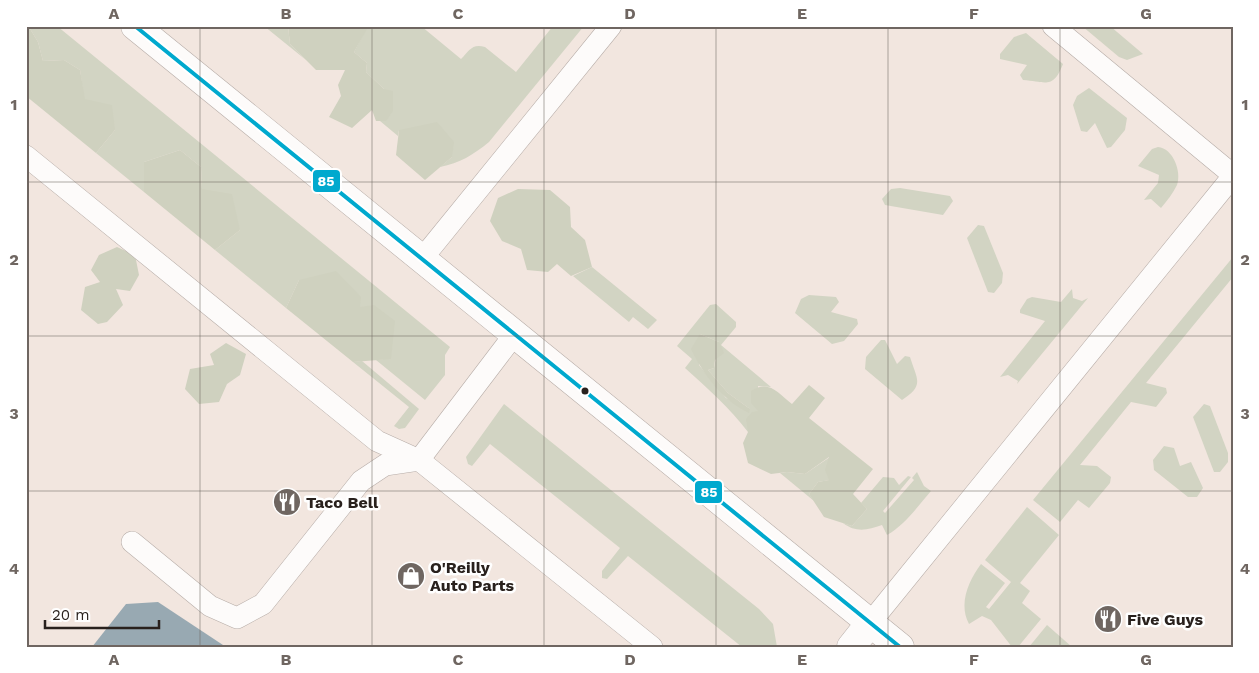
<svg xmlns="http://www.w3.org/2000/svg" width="1259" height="673" font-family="'Work Sans',sans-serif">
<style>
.green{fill:#d2d4c3;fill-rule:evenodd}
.forest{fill:#cfd1bf}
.water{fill:#98a9b2}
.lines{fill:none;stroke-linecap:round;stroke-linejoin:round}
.service-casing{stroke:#b6aca7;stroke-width:22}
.minor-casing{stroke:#b6aca7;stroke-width:29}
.secondary-casing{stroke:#b6aca7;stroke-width:29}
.service{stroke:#fdfbfa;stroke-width:21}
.minor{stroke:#fdfbfa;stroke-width:28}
.secondary{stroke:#fdfbfa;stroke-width:28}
.bus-1-casing{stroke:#fff;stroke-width:8}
.bus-1{stroke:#00a9ce;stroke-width:4}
.grid{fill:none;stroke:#6f6661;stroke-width:1;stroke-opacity:0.55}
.bus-dot{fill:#29211d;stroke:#fff;stroke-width:2}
.labels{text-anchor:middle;stroke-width:5;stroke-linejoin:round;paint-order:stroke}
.poi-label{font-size:16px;font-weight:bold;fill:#29211d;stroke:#fff;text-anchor:start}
.line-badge{stroke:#fff;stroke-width:2}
.badge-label{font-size:14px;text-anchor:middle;font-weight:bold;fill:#fff}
.neatline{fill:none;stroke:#6f6661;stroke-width:2}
.grid-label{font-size:16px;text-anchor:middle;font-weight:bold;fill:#6f6661}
</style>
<rect width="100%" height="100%" fill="#f2e6df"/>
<g class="green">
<polygon points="26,26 57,26 450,347 445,355 445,375 425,400 376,360 391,358 360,307 299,280 286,308 215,250 240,230 202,189 201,167 180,150 144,162 144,192 96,153 115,130 84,99 80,70 64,60 43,61 38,42 29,27"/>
<polygon points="264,26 288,26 290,44 306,60"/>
<path d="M 362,26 L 421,26 L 461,59 C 469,51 472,43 485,47 L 516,72 L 553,26 L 584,26 L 489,142 C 473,155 460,163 440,167 L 452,157 L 399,130 L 398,136 L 380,121 L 386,121 L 384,89 L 366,72 L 367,63 L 354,52 L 366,29 Z"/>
<polygon points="1082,26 1110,26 1143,54 1127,60 1119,57"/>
<path d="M 1026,33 L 1063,64 C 1053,89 1047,82 1023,80 L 1020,75 L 1027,65 L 1000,59 L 1000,54 L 1014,37 Z"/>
<polygon points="1089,88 1127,118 1125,130 1111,147 1107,148 1095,123 1087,132 1081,131 1073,105 1077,96"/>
<path d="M 1158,147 C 1173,148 1182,172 1177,185 C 1173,193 1167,201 1161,208 L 1151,199 L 1144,200 L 1158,183 L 1159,175 L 1138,166 L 1152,149 Z"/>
<polygon points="900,188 950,196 953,201 943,215 885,205 882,199 891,189"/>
<polygon points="978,225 984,226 1003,273 1002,283 994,293 988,292 967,238"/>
<polygon points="1233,257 1233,277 1146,383 1166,388 1167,393 1156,407 1131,402 1080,465 1097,466 1111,477 1110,483 1089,508 1078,500 1060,522 1033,500"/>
<polygon points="592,267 657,320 648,329 633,317 629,322 573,276"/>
<polygon points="1072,289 1073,298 1082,301 1088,298 1017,384 1018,381 1008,375 1000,377 1045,321 1020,313 1020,310 1027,299 1032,297 1061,302"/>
<polygon points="809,295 836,297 839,302 831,312 857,319 858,324 844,341 832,344 795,313 801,299"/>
<path d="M 716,304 L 736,322 L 736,327 L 721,345 L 771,387 L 758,386 L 758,411 L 748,432 C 730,408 707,388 685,368 L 692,359 L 677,346 L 710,305 ZM 700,334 L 719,342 L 714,368 L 708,370 L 728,393 L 750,409 L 726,398 L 699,365 Z"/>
<path d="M 881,340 L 885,340 L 897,364 L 905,356 L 910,357 C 917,380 925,385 902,400 L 865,369 L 866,357 Z"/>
<polygon points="362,361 419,409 405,428 399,429 394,426 409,407 353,362"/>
<polygon points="504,404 759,609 773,624 777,647 742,647 628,556 607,579 602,578 602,571 620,548 490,444 472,466 468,464 466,457"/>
<polygon points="1204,404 1210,406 1228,453 1228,462 1220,472 1214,472 1193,417"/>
<polygon points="1164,446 1174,448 1180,466 1191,462 1203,488 1197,497 1188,497 1154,470 1153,460"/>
<polygon points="830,457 830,480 818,482 809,494 814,501 780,473 787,472 805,474"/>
<path d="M 917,472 L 924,486 L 931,491 C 917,507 905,525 887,535 L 882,525 C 868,530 856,533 843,523 L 852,526 L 867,509 L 861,503 L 883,477 L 894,478 L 899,485 L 908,476 L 911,477 L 883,511 L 885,513 L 914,480 L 912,478 Z"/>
<path d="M 1027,507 L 1059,535 L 1020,583 L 1030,591 L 1022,603 L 1041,619 L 1018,647 L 1012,647 L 991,620 L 982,616 L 969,624 C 958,604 969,580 981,564 L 1005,583 L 986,607 L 989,609 L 1011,582 L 985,560 Z"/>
<polygon points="1047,625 1072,647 1029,647"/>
</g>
<g class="forest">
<polygon points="288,26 362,26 367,29 354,52 367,63 366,72 384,89 393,91 393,111 386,121 376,121 372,110 352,128 329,117 341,96 338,85 345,70 316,70 290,44"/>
<polygon points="26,27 29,27 38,42 43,61 64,60 80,70 85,99 112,105 115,130 96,153 26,96"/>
<polygon points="437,122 454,142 452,157 425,180 396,155 399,130"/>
<polygon points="180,150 201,167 202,189 232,194 240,230 215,250 144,192 144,162"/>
<polygon points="518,189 550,190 570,207 571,227 585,240 592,267 571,276 557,264 548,272 527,270 521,249 502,241 490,221 498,198"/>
<polygon points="117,247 135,255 139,275 130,291 116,289 123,305 107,322 98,324 81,310 85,287 100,282 91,270 99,255"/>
<polygon points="336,271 361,297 360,307 374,305 395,321 391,359 353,362 286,308 299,280"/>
<path d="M 700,334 L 719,342 L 724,353 L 715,360 L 714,368 L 708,370 L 728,393 L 750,409 L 749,413 C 723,401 703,374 691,349 Z"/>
<polygon points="226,343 246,354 240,375 227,384 219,402 199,404 185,389 190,369 214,365 210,354"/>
<path d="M 809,385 L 825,398 L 809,418 L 873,469 L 853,494 L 867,509 L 852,526 L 824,517 L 809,494 L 818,482 L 829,480 L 825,470 L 829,457 L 805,474 L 787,472 L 771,474 L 748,463 L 743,443 L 748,432 L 746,419 L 752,412 L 758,411 L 751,403 L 751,391 C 769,379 778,393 792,404 Z"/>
</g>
<polygon class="water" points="158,602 223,645 222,647 92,647 126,604"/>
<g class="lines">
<defs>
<g id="service">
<polyline points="1053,26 1233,175"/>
<polyline points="26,156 377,441 419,460 652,647"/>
<polyline points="421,260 611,26"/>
<polyline points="132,542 210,606 237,618 263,604 361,481 385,465 419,460 514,335"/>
<polyline points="870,623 1233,176"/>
</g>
<polyline id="minor" points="851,647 870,623"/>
<polyline id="secondary" points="135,26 900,647"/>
</defs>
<use href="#service" class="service-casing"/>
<use href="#minor" class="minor-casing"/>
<use href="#secondary" class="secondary-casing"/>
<use href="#service" class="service"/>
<use href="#minor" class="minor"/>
<use href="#secondary" class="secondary"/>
<defs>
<polyline id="bus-1" points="135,26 900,647"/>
</defs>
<use href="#bus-1" class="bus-1-casing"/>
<use href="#bus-1" class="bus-1"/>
</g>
<path class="grid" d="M 200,26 L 200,647M 372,26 L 372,647M 544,26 L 544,647M 716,26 L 716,647M 888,26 L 888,647M 1060,26 L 1060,647M 26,182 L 1233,182M 26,336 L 1233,336M 26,491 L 1233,491"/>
<defs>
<symbol id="restaurant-disc" viewBox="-11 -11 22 22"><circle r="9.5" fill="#6f6661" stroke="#fff"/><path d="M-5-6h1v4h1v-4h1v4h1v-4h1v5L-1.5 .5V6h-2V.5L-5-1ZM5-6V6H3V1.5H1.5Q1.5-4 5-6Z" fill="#fff"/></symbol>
<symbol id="shop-disc" viewBox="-11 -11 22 22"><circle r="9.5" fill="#6f6661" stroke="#fff"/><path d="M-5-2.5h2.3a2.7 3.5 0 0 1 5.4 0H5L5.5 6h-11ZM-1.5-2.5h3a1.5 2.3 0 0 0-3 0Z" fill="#fff"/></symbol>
</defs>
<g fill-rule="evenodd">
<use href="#restaurant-disc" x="271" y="486" width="32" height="32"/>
<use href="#shop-disc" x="395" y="560" width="32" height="32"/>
<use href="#restaurant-disc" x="1092" y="603" width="32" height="32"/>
</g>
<circle class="bus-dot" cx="585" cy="391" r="4.5"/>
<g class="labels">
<g class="poi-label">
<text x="306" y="508">Taco Bell</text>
<text x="430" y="573">O'Reilly<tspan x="430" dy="18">Auto Parts</tspan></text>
<text x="1127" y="625">Five Guys</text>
</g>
</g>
<g class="line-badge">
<rect x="312" y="169" width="29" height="24" rx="5" fill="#00a9ce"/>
<rect x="694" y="480" width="29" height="24" rx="5" fill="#00a9ce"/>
</g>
<g class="badge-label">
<text x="326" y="186">85</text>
<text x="709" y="497">85</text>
</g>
<rect width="1259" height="673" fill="none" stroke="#ffffff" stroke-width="55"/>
<path d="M45 620v8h114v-8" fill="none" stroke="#29211d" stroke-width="2.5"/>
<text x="52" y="620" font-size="15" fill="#29211d" stroke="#ffffff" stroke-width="4" paint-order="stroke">20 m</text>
<rect x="28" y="28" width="1204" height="618" class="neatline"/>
<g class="grid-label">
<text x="114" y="19">A</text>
<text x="286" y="19">B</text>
<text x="458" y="19">C</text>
<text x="630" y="19">D</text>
<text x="802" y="19">E</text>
<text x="974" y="19">F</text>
<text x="1146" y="19">G</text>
<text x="14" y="110">1</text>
<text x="1245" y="110">1</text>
<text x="14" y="265">2</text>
<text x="1245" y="265">2</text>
<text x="14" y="419">3</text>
<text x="1245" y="419">3</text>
<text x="14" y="574">4</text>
<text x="1245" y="574">4</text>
<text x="114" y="665">A</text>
<text x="286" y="665">B</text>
<text x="458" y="665">C</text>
<text x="630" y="665">D</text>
<text x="802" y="665">E</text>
<text x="974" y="665">F</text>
<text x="1146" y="665">G</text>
</g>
</svg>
